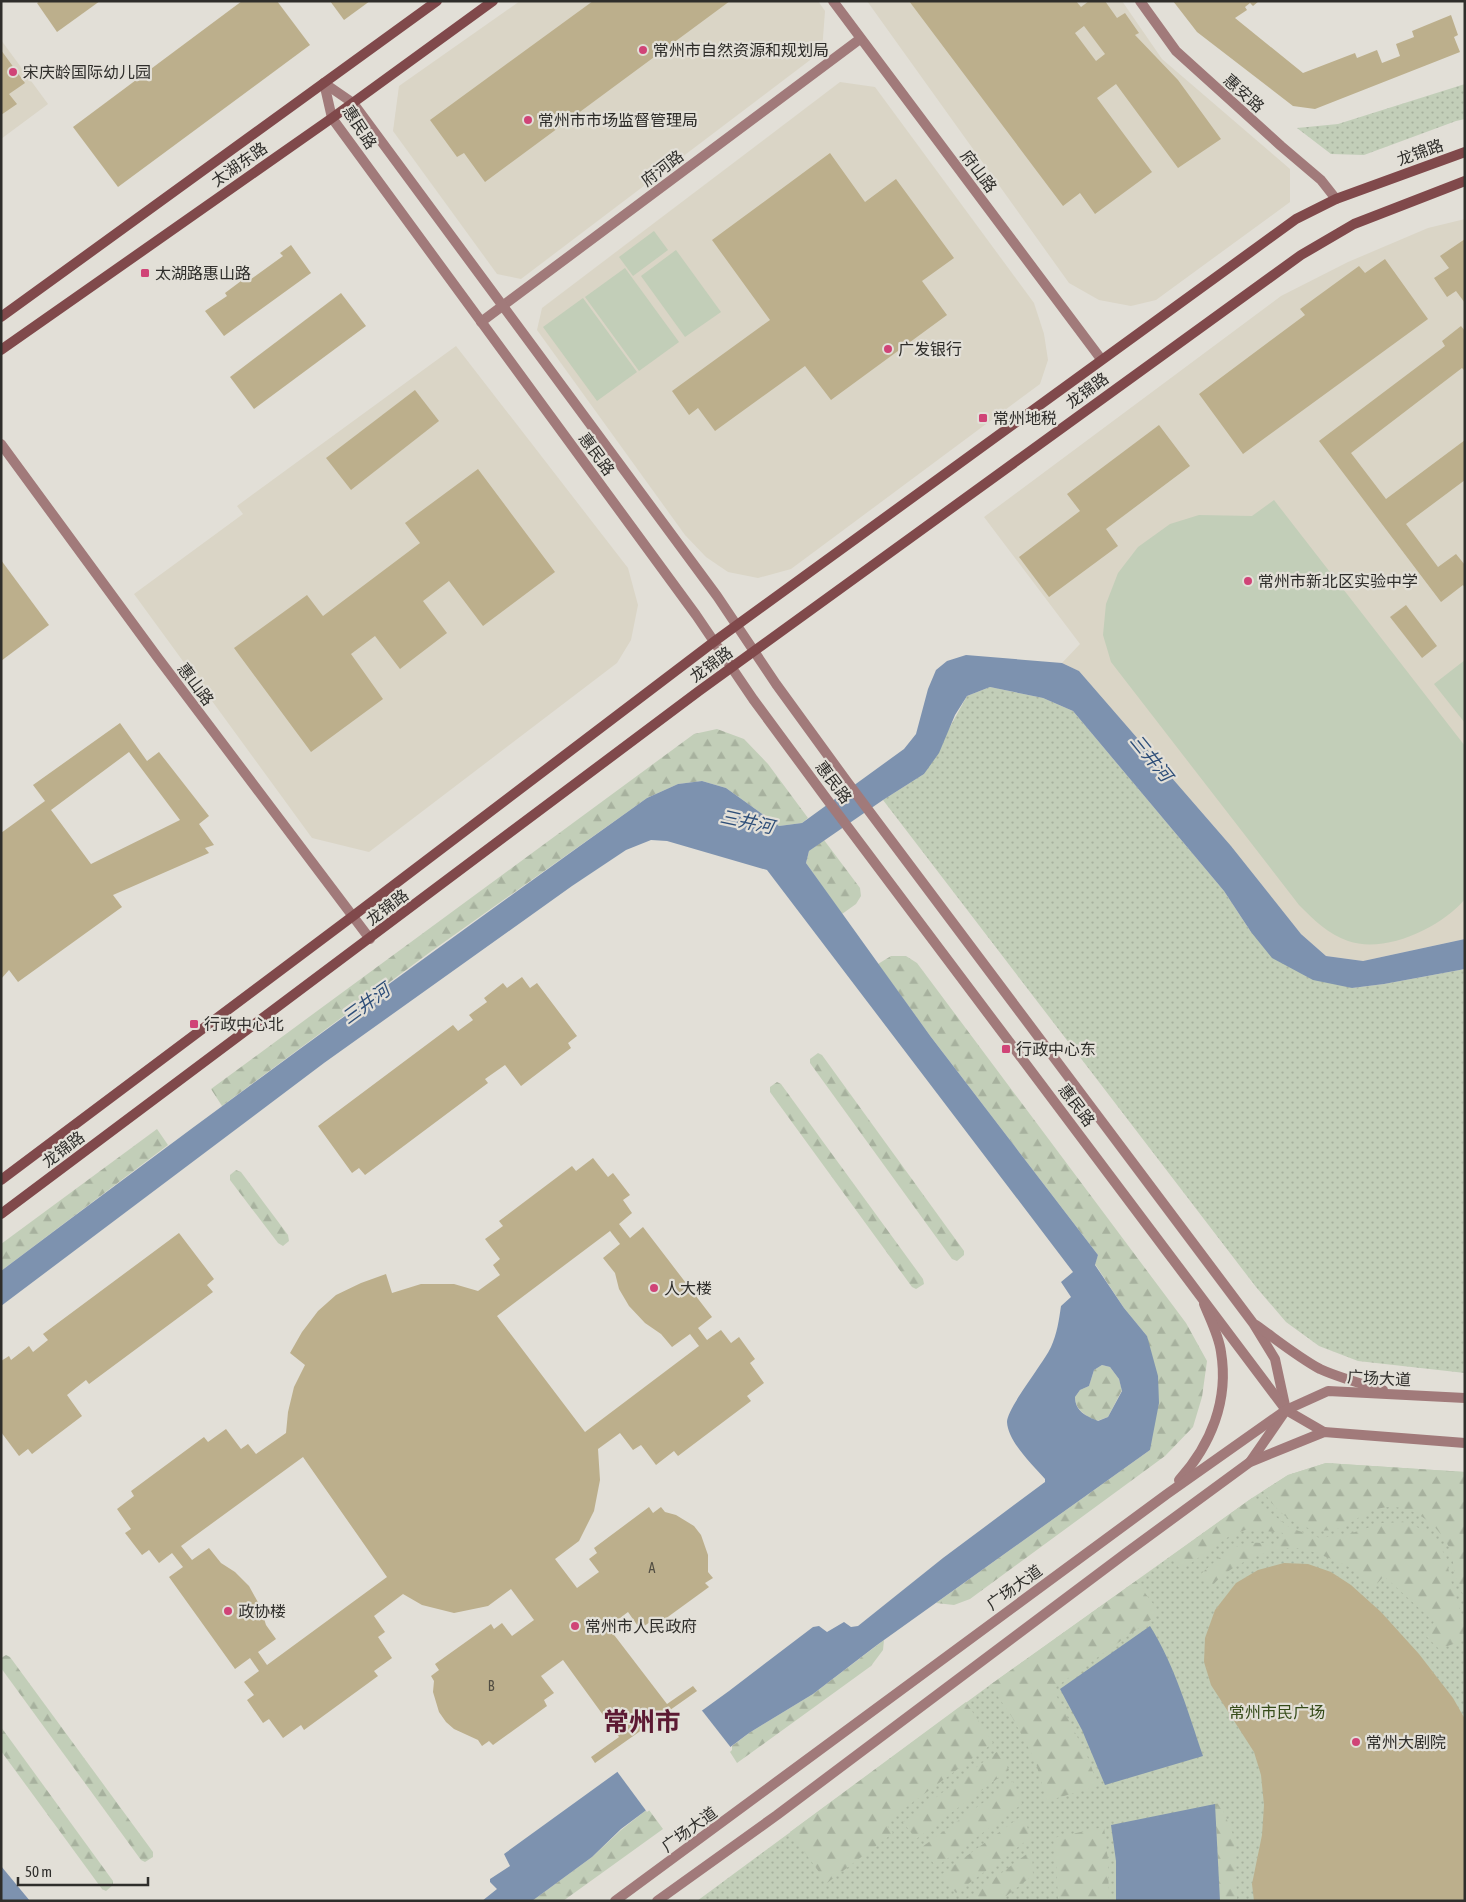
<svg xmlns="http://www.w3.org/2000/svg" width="1466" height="1902" font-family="'Asap Condensed','Noto Sans SC',sans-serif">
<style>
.built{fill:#dad5c6}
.green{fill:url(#green-dots)}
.forest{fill:url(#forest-firs)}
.pitch{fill:#c2ceb8}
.water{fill:#7d92af;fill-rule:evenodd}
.pier{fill:#e2dfd7}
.building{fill:#bcaf8c;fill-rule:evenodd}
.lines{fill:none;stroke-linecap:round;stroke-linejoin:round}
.minor{stroke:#a17a7a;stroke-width:10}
.tertiary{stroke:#a17a7a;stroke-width:10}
.secondary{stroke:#80494b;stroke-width:10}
.poi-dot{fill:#d04477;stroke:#e2dfd7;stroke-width:2}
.labels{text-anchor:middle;stroke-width:4.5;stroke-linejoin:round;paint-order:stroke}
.number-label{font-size:14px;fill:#524e43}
.poi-label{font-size:16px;fill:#2f2e2b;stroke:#e2dfd7;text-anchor:start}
.street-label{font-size:16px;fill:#2f2e2b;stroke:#e2dfd7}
.park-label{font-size:16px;fill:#354b19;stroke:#e2dfd7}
.water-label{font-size:18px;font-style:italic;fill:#2f4f79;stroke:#e2dfd7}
.town-label{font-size:26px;font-weight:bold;fill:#5c1932;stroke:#e2dfd7}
</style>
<defs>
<pattern id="green-dots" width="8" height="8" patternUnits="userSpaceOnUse" patternTransform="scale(1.25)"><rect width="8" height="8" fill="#c2ceb8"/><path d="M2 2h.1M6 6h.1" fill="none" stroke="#a7b19e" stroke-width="1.8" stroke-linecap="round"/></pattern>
<pattern id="forest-firs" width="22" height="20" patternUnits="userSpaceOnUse" patternTransform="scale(1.25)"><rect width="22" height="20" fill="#c2ceb8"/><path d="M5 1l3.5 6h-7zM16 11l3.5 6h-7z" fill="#a7b19e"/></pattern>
</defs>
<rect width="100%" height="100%" fill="#e2dfd7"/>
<g class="built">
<polygon points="520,1 818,1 825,11 822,51 521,279 497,274 393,131 399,86"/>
<polygon points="867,1 1122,1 1162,59 1290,169 1290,202 1156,300 1131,306 1099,300 1069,283"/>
<polygon points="1,40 48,104 1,139"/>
<polygon points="840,82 875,87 1034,303 1044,334 1048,360 1040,384 791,569 758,578 728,572 706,557 685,535 537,330 542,308"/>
<polygon points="1465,219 1465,939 1363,961 1326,956 1301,934 1231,846 1079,671 1062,663 1080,644 984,517 1281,296 1348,262 1428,228"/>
<polygon points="456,346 628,568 638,605 631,640 617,663 369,852 312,838 134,594 243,514 237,506"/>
</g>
<g class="green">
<polygon points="1465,84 1465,119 1456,121 1364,155 1331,154 1297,128 1338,124"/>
<polygon points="990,687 1043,698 1073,711 1224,891 1251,932 1352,988 1384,984 1465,969 1465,1373 1358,1361 1319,1346 1286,1322 1256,1287 883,800 924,774 967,696"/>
<polygon points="1326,1463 1465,1472 1465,1901 697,1901 990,1685 1252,1498 1288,1475"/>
</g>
<g class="forest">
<polygon points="717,729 744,739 768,764 808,818 802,823 779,826 726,788 702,781 678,784 647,798 433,950 222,1106 211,1089 694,734"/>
<polygon points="824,840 860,888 861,896 856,904 842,914 806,863 809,851"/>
<polygon points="891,956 906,956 917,963 1186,1323 1207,1361 1202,1397 1193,1427 1165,1456 970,1599 954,1605 936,1603 1150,1450 1147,1336 1124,1308 1095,1264 1098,1255 931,1037 878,964"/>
<polygon points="818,1053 822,1055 964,1251 964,1255 957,1261 952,1259 810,1063 810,1059"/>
<polygon points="777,1082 781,1084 923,1279 924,1284 916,1289 912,1287 770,1092 770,1087"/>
<polygon points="157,1129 168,1145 1,1271 1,1244"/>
<polygon points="236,1170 241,1172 288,1235 289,1241 283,1246 278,1243 230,1180 230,1175"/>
<path d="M 1102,1365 L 1110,1367 L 1119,1379 L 1122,1390 L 1108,1417 L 1097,1421 C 1086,1416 1075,1410 1075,1397 L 1080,1390 L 1089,1386 L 1094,1370 Z"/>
<path d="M 1326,1463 L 1465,1472 L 1465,1599 C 1462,1591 1457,1583 1455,1574 C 1452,1560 1454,1555 1446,1542 C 1430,1515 1399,1498 1369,1512 C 1357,1517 1345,1529 1332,1530 C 1302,1534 1278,1514 1263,1491 L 1288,1475 Z"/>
<path d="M 1252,1498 L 1290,1528 L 1320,1538 L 1349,1534 L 1382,1523 L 1409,1522 L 1433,1537 L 1446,1556 L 1450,1578 L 1464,1622 L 1465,1635 L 1459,1642 L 1439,1649 L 1424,1634 L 1434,1622 L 1384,1576 L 1374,1587 C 1366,1580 1357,1571 1347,1566 C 1335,1560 1315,1552 1303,1549 C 1275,1543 1229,1565 1212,1586 L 1209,1586 L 1202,1576 L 1202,1573 C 1217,1560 1233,1543 1254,1543 C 1262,1542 1271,1545 1278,1545 L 1283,1533 L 1248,1529 L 1231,1535 L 1181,1570 L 1170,1557 Z"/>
<polygon points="1136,1581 1160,1613 1053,1689 1089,1760 1098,1786 1047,1801 1035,1760 1012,1717 990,1685"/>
<polygon points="884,1640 883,1650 871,1666 737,1763 730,1752 732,1750 732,1746 749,1733 813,1694"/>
<polygon points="6,1655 10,1657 153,1852 153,1857 145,1862 141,1860 1,1668 1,1658"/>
<polygon points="966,1702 993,1743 885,1823 893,1833 827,1883 790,1832"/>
<polygon points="1,1727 113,1881 113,1885 106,1891 102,1889 1,1751"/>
<polygon points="998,1751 1009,1770 916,1839 903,1822"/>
<polygon points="1013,1781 1022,1804 936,1867 922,1847"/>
<polygon points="1220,1803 1234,1837 1237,1901 1220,1901 1215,1804"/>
<polygon points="649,1810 663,1829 563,1901 532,1901 592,1857 621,1830 645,1811"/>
<polygon points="1024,1814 1030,1838 956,1893 942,1874"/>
<polygon points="1104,1827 1108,1860 1109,1901 1058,1901 1056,1858 1053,1838"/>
<polygon points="1032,1850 1033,1875 1000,1901 964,1901"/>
</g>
<g class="pitch">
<polygon points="654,231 668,250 633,276 619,257"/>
<polygon points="676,250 721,312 685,337 641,276"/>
<polygon points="625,268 679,342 639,371 585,297"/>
<polygon points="583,298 637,372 597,401 543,327"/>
<path d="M 1274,500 L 1465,746 L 1465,899 C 1441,928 1385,954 1348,941 C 1328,934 1314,920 1299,905 L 1111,662 L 1103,635 L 1106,604 L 1118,573 L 1138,547 L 1170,524 L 1199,515 L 1252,516 Z"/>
<polygon points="1465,660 1465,723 1434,684"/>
</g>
<g class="water">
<path d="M 966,655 L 1062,663 L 1079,671 L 1231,846 L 1301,934 L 1326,956 L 1363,961 L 1465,939 L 1465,969 L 1384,984 L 1352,988 L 1313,980 L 1272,958 L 1251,932 L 1224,891 L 1073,711 L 1043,698 L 990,687 L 967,696 L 955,715 L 939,753 L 924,774 L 883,800 L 809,851 L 806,863 L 931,1037 L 1098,1255 L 1095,1265 L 1124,1308 L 1147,1336 L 1158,1376 L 1159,1403 L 1150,1450 L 877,1645 L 813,1694 L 749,1733 L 621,1829 L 592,1857 L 532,1901 L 482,1901 L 497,1889 L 490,1882 L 490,1879 L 510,1866 L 504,1854 L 729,1691 L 813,1627 L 819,1626 L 827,1632 L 844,1622 L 851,1627 L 858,1626 L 943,1558 L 1045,1482 L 1045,1479 C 1033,1465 1008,1442 1007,1422 C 1007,1408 1043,1364 1051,1347 C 1057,1334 1059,1320 1061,1306 L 1071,1297 L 1061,1282 L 1073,1272 L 767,870 L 667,841 L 651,840 L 626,850 L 572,886 L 324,1063 L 1,1306 L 1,1271 C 215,1110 430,953 647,798 L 678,784 L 702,781 L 726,788 L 779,826 L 802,823 L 904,749 L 916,734 L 928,689 L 936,670 L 947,661 ZM 1102,1365 L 1110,1367 L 1119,1379 L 1122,1391 L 1108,1417 L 1098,1421 C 1086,1416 1075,1411 1075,1397 L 1080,1390 L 1089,1386 L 1094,1370 Z"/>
<path d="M 1150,1626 C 1175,1666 1188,1712 1203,1756 L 1105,1785 L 1082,1730 L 1060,1689 Z"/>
<polygon points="1215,1804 1220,1901 1116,1901 1116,1861 1111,1825"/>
<polygon points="1,1866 30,1901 1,1901"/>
</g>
<polygon class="pier" points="700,1708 732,1749 647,1812 616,1770"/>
<g class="building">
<polygon points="40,1 100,1 57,32 37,3"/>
<polygon points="242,1 277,1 310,45 118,187 73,127"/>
<polygon points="330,1 370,1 344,20"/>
<polygon points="593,1 730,1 485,182 464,153 457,157 430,120"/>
<path d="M 909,1 L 1076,1 L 1081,7 L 1089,1 L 1105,1 L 1117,18 L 1125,13 L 1139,33 L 1135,35 L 1178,80 L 1221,139 L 1178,168 L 1116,84 L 1097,98 L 1152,172 L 1095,214 L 1080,193 L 1063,206 ZM 1084,26 L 1105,54 L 1096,61 L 1075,33 Z"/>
<polygon points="1173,1 1259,1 1253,6 1250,3 1245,7 1247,10 1235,18 1303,73 1355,53 1357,58 1377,50 1382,63 1400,56 1396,44 1414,37 1412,31 1451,15 1458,35 1454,37 1460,52 1315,109 1293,106 1197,32"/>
<polygon points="1,50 25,83 9,94 17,104 1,115"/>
<polygon points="830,153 865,202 896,179 954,258 922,281 947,315 831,400 805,366 715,431 698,408 689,415 672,391 770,320 712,240"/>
<polygon points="1465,239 1465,303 1456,291 1447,297 1434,278 1449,268 1440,256"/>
<polygon points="291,245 311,273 224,336 205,311 227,296 225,293 245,278 247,282 283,256 280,253"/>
<polygon points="1385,259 1428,319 1243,454 1199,394 1305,315 1300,309 1359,266 1365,273"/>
<polygon points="341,293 366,326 254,409 230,377"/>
<polygon points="1461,326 1465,331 1465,371 1462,368 1351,453 1386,499 1465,440 1465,480 1406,524 1438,567 1456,554 1465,565 1465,588 1463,585 1441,602 1319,441 1445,346 1442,341"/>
<polygon points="415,390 439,421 351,490 326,458"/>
<polygon points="1159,425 1190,466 1106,529 1118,546 1049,597 1019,557 1080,511 1067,494"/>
<polygon points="478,469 555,572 483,626 449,581 423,601 447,633 400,669 375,636 351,654 383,699 311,752 234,648 307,595 323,616 420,543 405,523"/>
<polygon points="1,560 49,625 1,661"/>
<polygon points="1406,605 1437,646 1422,658 1390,617"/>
<path d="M 120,723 L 147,761 L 159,752 L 209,816 L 199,824 L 214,845 L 205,848 L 209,853 L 113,895 L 122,907 L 18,982 L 9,970 L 1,979 L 1,833 L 45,801 L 33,785 ZM 129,752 L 180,820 L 91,864 L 51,810 Z"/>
<polygon points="522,977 530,988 537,983 577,1036 568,1043 571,1048 521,1086 505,1065 485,1079 488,1083 365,1175 359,1168 352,1173 318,1126 453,1025 458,1031 473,1020 469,1015 487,1002 484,998 503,983 507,988"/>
<path d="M 593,1158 L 608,1177 L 613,1173 L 630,1195 L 623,1200 L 632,1213 L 619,1224 L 630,1238 L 643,1227 L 712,1317 L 698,1328 L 707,1340 L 721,1330 L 731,1343 L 739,1337 L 755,1359 L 750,1363 L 764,1383 L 747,1396 L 751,1401 L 678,1456 L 674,1451 L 656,1465 L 641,1445 L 633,1450 L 620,1433 L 598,1449 L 600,1480 L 594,1511 L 579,1541 L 555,1559 L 577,1588 L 599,1572 L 589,1559 L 597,1553 L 594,1548 L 649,1507 L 653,1513 L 661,1507 L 665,1512 L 676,1515 L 694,1526 L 701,1535 L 708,1555 L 708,1572 L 713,1578 L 705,1583 L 709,1587 L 654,1627 L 650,1622 L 640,1629 L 628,1612 L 608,1627 L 667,1704 L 693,1686 L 697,1691 L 595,1763 L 591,1757 L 619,1737 L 563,1660 L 541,1676 L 554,1693 L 544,1700 L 547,1706 L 493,1745 L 489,1741 L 482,1746 L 478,1740 L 454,1729 L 446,1722 L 439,1712 L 433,1692 L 434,1681 L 431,1676 L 439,1670 L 435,1664 L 491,1624 L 494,1629 L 502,1623 L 512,1636 L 534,1620 L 511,1589 L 488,1606 L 454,1613 L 422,1605 L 403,1594 L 374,1616 L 385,1632 L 378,1637 L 392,1658 L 374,1671 L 378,1676 L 304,1730 L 301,1725 L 283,1738 L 269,1719 L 263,1723 L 247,1700 L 254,1695 L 244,1682 L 259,1671 L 250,1658 L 235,1669 L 169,1577 L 183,1567 L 172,1553 L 159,1563 L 149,1550 L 142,1555 L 125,1533 L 131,1529 L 117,1509 L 134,1496 L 131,1491 L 204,1437 L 208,1442 L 226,1429 L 241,1449 L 248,1444 L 256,1454 L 286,1433 L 288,1412 L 294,1387 L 305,1365 L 290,1353 L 302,1332 L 318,1311 L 336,1295 L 361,1283 L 386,1274 L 392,1293 L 421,1284 L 454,1284 L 478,1291 L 500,1275 L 493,1265 L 500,1259 L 485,1239 L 503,1226 L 499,1221 L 572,1166 L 576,1171 ZM 610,1231 L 620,1244 L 603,1258 L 615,1273 L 619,1289 L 629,1306 L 645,1323 L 661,1334 L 672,1347 L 690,1334 L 699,1346 L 585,1432 L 497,1316 ZM 303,1457 L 387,1577 L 267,1665 L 258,1652 L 276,1639 L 266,1625 L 260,1606 L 249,1586 L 235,1572 L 221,1563 L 209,1548 L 192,1560 L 181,1546 Z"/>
<polygon points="179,1233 214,1279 207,1285 213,1292 89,1384 86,1380 67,1395 82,1416 32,1454 28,1449 19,1456 1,1432 1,1361 9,1356 11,1360 29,1346 33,1352 48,1340 43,1334"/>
<polygon points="1284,1563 1308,1564 1331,1572 1351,1585 1381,1612 1419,1654 1453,1698 1465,1719 1465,1901 1254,1901 1252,1884 1262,1835 1264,1805 1261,1775 1254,1752 1211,1685 1204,1662 1205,1638 1215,1610 1236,1583 1258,1570"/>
</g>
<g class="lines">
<g class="minor">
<polyline points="833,1 1101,359"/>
<polyline points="1140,1 1176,51 1281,146 1321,180 1336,199"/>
<polyline points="481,322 860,39"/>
</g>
<g class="tertiary">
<polyline points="324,83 353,103 717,596 776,684 848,783 1253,1323 1275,1359 1286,1410 1250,1462"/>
<polyline points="324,83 332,118 696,615 753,699 826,798 1286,1410 1324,1432"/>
<polyline points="1,444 158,658 370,939"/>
<path d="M 1256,1325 C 1277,1340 1298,1357 1320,1369 C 1340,1378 1362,1384 1383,1390"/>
<path d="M 1179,1480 C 1211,1445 1229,1400 1221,1352 C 1219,1336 1210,1319 1204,1304"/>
<polyline points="615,1901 1167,1494 1286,1410 1328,1391 1465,1398"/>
<polyline points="657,1901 777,1815 1126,1553 1250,1462 1324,1432 1465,1443"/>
</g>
<g class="secondary">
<polyline points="1,317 437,1"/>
<polyline points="1,350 332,118 493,1"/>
<polyline points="1,1180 353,916 715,641 1296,219 1336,199 1465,152"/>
<polyline points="1,1214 699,691 1301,255 1354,224 1465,181"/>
</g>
</g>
<g class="poi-dot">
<circle cx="643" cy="50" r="5"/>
<circle cx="13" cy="72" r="5"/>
<circle cx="528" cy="120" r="5"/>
<rect x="140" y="268" width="10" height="10" rx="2.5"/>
<circle cx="888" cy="349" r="5"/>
<rect x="978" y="413" width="10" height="10" rx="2.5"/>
<circle cx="1248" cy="581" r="5"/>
<rect x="189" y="1019" width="10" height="10" rx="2.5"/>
<rect x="1001" y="1044" width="10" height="10" rx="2.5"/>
<circle cx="654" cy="1288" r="5"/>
<circle cx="228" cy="1611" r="5"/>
<circle cx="575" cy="1626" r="5"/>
<circle cx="1356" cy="1742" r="5"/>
</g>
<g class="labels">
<g class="number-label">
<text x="652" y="1573">A</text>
<text x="491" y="1691">B</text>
</g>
<g class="poi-label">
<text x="653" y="56">常州市自然资源和规划局</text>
<text x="23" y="78">宋庆龄国际幼儿园</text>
<text x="538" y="126">常州市市场监督管理局</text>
<text x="155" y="279">太湖路惠山路</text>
<text x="898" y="355">广发银行</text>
<text x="993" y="424">常州地税</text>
<text x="1258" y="587">常州市新北区实验中学</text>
<text x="204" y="1030">行政中心北</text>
<text x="1016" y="1055">行政中心东</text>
<text x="664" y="1294">人大楼</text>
<text x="238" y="1617">政协楼</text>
<text x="585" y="1632">常州市人民政府</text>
<text x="1366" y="1748">常州大剧院</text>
</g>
<g class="street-label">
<text transform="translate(1244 93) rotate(42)" y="6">惠安路</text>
<text transform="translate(360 127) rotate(57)" y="6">惠民路</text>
<text transform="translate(1420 152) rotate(-20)" y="6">龙锦路</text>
<text transform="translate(239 164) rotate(-35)" y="6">太湖东路</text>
<text transform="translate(662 168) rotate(-37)" y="6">府河路</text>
<text transform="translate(979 171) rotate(53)" y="6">府山路</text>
<text transform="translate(1087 390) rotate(-36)" y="6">龙锦路</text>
<text transform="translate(597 454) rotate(54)" y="6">惠民路</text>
<text transform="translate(711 664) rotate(-36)" y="6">龙锦路</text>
<text transform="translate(196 684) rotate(53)" y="6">惠山路</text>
<text transform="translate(834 782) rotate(53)" y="6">惠民路</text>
<text transform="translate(387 907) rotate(-37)" y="6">龙锦路</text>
<text transform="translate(1077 1105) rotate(53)" y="6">惠民路</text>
<text transform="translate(63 1149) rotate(-37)" y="6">龙锦路</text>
<text transform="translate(1379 1378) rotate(3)" y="6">广场大道</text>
<text transform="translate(1014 1587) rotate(-36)" y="6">广场大道</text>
<text transform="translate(689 1829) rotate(-36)" y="6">广场大道</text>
</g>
<g class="park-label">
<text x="1277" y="1718">常州市民广场</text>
</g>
<g class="water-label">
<text transform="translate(1151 758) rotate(51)" y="6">三井河</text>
<text transform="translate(747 822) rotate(12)" y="6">三井河</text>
<text transform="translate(366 1004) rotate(-36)" y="6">三井河</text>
</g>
<g class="town-label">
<text x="642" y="1731">常州市</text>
</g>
</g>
<rect width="1466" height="1902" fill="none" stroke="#2f2e2b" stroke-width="5"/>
<path d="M18 1877v8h130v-8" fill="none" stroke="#2f2e2b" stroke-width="2.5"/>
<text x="25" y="1877" font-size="15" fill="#2f2e2b" stroke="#e2dfd7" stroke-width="4" paint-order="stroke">50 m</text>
</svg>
